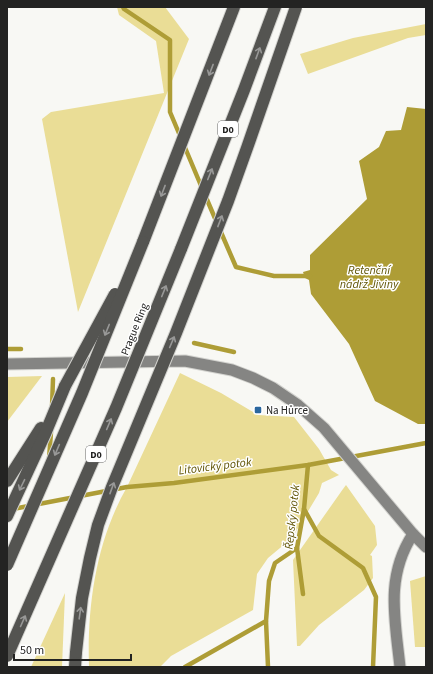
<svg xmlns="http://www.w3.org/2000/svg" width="433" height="674" font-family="'Source Sans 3',sans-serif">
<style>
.green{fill:#eadd96}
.water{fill:#ae9d36}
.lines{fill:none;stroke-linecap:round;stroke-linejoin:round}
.stream{stroke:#ae9d36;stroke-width:4.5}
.secondary-casing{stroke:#d2d2ce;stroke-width:13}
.motorway-casing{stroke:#d2d2ce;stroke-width:14}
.secondary{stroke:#858583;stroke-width:11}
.motorway{stroke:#545451;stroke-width:12}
.motorway-bridge-casing{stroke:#d2d2ce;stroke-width:14;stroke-linecap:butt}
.motorway-bridge{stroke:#545451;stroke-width:12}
.oneway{stroke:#989897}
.poi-dot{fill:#2b679e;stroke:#fff;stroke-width:1.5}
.labels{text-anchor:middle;stroke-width:3;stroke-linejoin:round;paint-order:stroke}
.shield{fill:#fff;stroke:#656564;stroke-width:1}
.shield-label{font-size:10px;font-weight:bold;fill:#232322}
.street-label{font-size:11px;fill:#232322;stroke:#fff}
.poi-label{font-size:11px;fill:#232322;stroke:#fff;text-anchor:start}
.water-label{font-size:12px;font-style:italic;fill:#625607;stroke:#fff}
</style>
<rect width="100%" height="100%" fill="#f8f8f4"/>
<g class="green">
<polygon points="117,7 165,7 189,39 78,312 42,119 51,112 164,93 156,41 119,15"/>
<polygon points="426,24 426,35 408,38 308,74 300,54 353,38"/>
<path d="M 180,373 L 221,393 L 258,415 L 294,417 L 319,449 L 331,470 L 339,475 L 322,483 L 319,493 L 292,538 L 268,558 L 257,574 L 253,610 L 171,656 L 160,667 L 89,667 C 87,606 96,541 127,487 Z"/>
<polygon points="42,376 7,422 7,377"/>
<polygon points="346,485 375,526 377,545 370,555 372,556 373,578 364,590 319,625 300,646 297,646 293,560 343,489"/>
<polygon points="426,576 426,647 415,647 410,581"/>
<polygon points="65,593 62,667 31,667"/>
</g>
<polygon class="water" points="407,107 426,109 426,424 418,424 375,401 349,344 311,294 309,280 305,278 303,272 310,270 310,255 367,199 359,161 379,147 386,131 401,130"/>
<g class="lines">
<g class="stream">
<polyline points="123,7 124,9 170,40 170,112 202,188"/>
<polyline points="205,195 217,223"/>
<polyline points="220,230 236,267 274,276 310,276"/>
<polyline points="194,343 234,352"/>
<polyline points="7,349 21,349"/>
<polyline points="52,407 53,379"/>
<polyline points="49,459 51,432"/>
<polyline points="13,509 127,487 174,483 308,465 426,443"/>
<polyline points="304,509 319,536 363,568 376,597 373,667"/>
<polyline points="303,594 297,548 304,509 308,465"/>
<polyline points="266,621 268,667"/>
<polyline points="185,667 266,621 269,581 275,563 297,548"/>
</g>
<defs>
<g id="secondary">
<polyline points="7,364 185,361 232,370 253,378 273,388 298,405 324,428 413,534 426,547"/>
<path d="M 400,667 C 395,619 385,577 413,534"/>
</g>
<g id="motorway">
<polyline points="143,242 234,7"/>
<polyline points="181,249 244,90 275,7"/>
<polyline points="7,481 41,428"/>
<polyline points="7,516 45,434 65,386"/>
<polyline points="75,667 76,652"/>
</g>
</defs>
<use href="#secondary" class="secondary-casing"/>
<use href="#motorway" class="motorway-casing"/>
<use href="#secondary" class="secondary"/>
<use href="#motorway" class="motorway"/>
<defs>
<g id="motorway-bridge">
<polyline points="65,386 115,294"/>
<polyline points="7,565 82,393 143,242"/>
<polyline points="76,652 82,598 90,558 98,525 112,487 176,333 228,201 247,148 296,7"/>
<polyline points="7,656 116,408 181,249"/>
</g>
</defs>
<use href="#motorway-bridge" class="motorway-bridge-casing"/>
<use href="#motorway-bridge" class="motorway-bridge"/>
</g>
<defs><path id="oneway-shaft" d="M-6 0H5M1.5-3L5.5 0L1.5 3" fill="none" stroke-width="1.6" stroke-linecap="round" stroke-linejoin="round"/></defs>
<g class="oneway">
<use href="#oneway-shaft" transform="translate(258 53) rotate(-70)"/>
<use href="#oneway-shaft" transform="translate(211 70) rotate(111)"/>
<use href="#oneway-shaft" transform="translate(210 174) rotate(-68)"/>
<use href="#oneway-shaft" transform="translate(163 191) rotate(111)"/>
<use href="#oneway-shaft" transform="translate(220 221) rotate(-69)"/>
<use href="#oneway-shaft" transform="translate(164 291) rotate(-68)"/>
<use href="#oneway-shaft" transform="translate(107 330) rotate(112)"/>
<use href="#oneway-shaft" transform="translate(172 342) rotate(-67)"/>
<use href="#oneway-shaft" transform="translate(109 424) rotate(-67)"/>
<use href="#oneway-shaft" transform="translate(57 450) rotate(113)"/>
<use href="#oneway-shaft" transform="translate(22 485) rotate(116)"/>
<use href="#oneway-shaft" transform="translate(112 488) rotate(-70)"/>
<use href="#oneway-shaft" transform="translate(80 613) rotate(-82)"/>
<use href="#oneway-shaft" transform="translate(23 621) rotate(-66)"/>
</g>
<rect class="poi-dot" x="254" y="406" width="8" height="8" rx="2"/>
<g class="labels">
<g class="shield">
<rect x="218" y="121" width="20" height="16" rx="3"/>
<rect x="86" y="446" width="20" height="16" rx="3"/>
</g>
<g class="shield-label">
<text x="228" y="133">D0</text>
<text x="96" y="458">D0</text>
</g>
<g class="street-label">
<text transform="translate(134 329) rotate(-68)" y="4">Prague Ring</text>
</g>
<g class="poi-label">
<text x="266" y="414">Na Hůrce</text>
</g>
<g class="water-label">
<text x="369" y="274">Retenční<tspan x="369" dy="14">nádrž Jiviny</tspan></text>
<text transform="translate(215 466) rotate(-7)" y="4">Litovický potok</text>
<text transform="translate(292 517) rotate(-84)" y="4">Řepský potok</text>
</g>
</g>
<rect width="433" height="674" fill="none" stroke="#232322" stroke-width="16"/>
<path d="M14 654v6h117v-6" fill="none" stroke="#232322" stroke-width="2"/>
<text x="20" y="654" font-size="12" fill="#232322" stroke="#ffffff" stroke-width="3" paint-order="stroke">50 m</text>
</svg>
